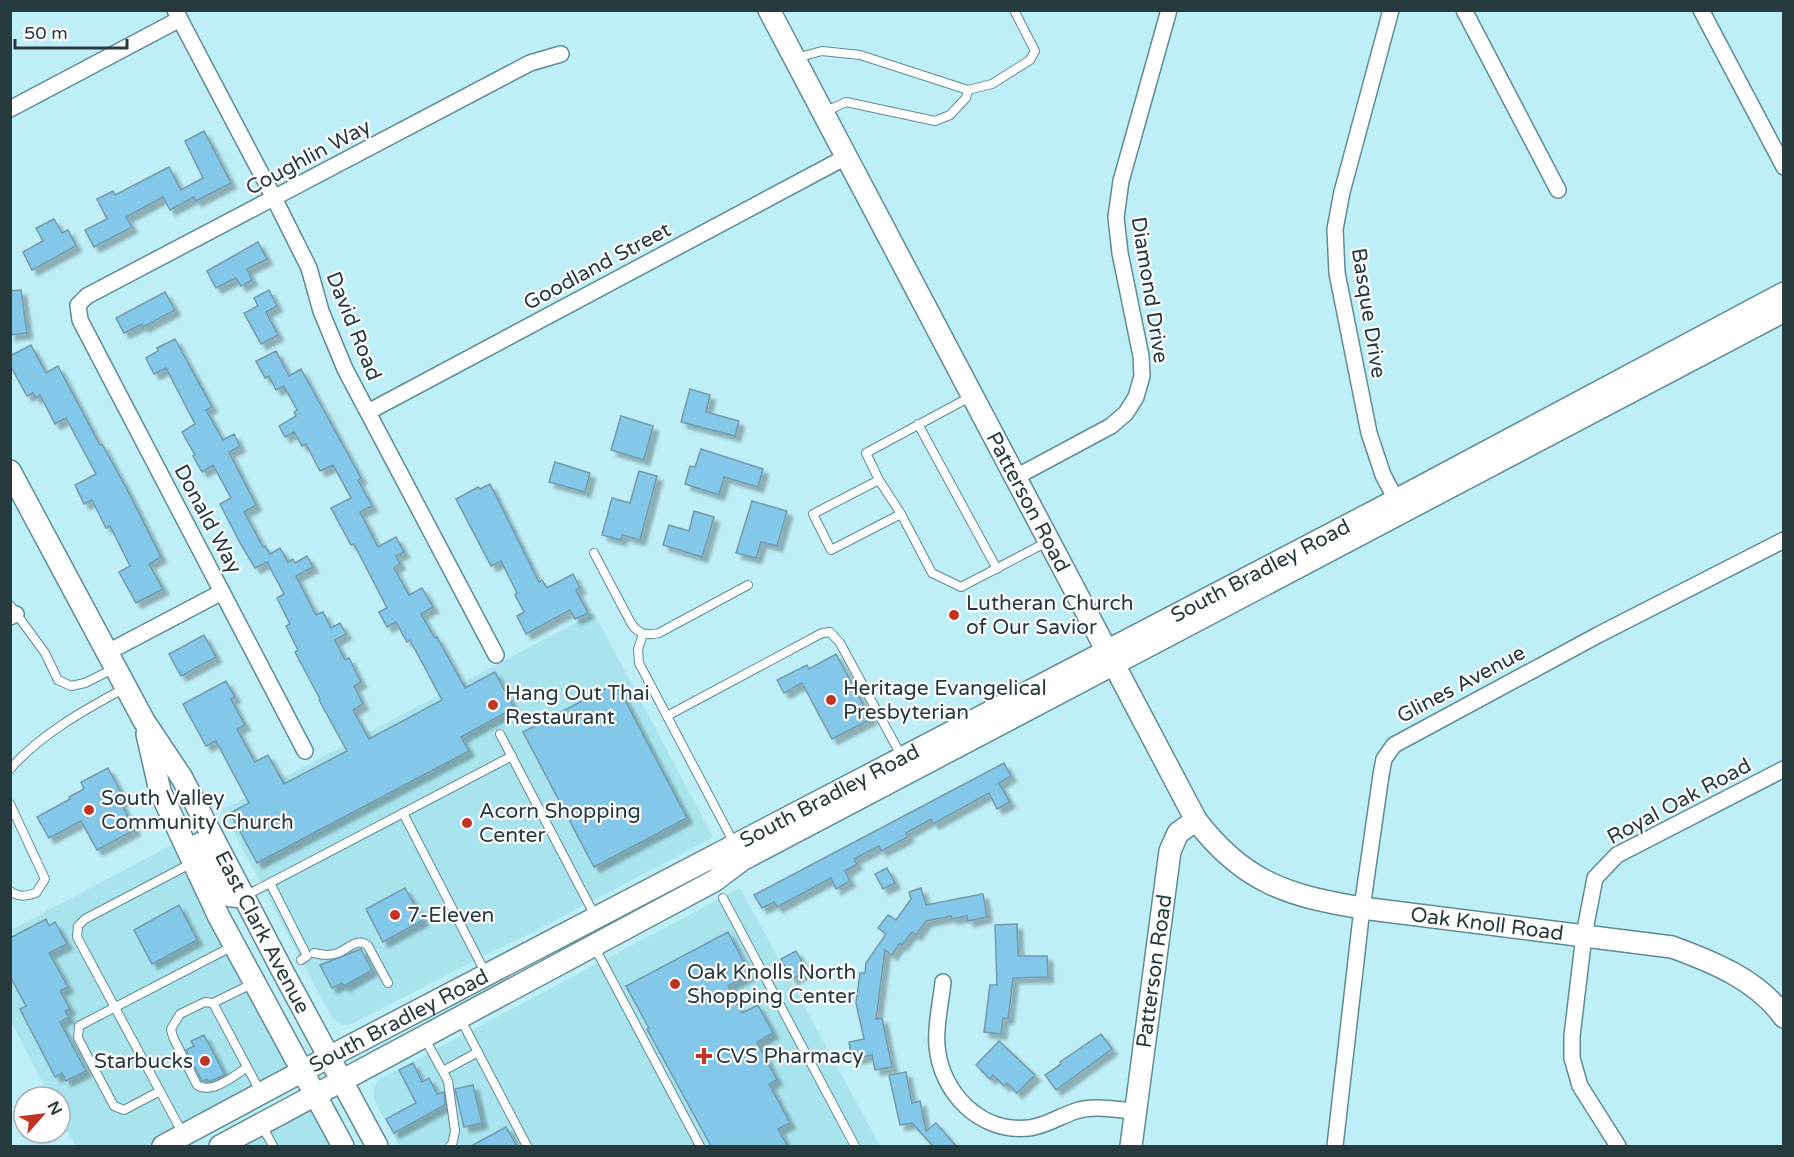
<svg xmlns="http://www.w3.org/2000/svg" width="1794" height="1157" font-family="'Varela Round',sans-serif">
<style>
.built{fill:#a9e3ee}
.building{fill:#83c7e9;stroke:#7299ac;stroke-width:1.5;filter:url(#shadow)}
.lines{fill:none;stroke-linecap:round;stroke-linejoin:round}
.lane-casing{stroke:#5e8b94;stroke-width:10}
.street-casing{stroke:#5e8b94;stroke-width:18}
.secondary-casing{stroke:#5e8b94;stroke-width:24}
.lane{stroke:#fff;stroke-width:8}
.street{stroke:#fff;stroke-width:15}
.secondary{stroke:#fff;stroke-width:21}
.poi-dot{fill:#c13424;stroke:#fff;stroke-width:2}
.labels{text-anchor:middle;stroke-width:4.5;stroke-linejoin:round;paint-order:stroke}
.street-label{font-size:21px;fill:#273a3e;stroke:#fff}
.poi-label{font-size:21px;fill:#273a3e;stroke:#fff;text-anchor:start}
</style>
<defs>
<filter id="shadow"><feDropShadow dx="5.5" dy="5.5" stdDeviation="1.5" flood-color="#0004"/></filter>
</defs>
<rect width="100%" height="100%" fill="#beeef7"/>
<g class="built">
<polygon points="594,613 713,837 534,932 491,952 352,1024 342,1025 331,1016 222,810"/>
<polygon points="179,841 293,1069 149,1146 76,1146 60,1117 60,1097 50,1097 11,1021 11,930"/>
<polygon points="740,888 880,1146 399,1146 374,1100 374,1089 378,1080"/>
<polygon points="314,1104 336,1146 233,1146"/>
</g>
<g class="building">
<polygon points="204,131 231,183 196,201 194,197 170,210 163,197 126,217 132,227 94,247 85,230 107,219 97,199 113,191 115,195 169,167 181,190 203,178 185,141"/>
<polygon points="54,219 62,233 68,230 76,246 32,270 23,252 43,241 36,228"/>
<polygon points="258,242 267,259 247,269 252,280 241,286 236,278 216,288 207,271"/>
<polygon points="21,290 27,333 10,335 10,291"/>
<polygon points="269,290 277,306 266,312 278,335 261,344 244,313 258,306 254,298"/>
<polygon points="165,292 175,310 143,327 142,324 124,333 116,318"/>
<polygon points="175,339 212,407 206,410 223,440 234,434 240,446 229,452 256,505 244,512 263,547 265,546 270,554 280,548 288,562 293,559 295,563 307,556 313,567 296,576 316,615 323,612 331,628 340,623 346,634 335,640 345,660 349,658 361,682 354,686 363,704 353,710 369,739 442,700 410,640 407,642 396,622 387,627 379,612 387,608 354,544 351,545 331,508 351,498 333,465 320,471 306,444 302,446 294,432 285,437 279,426 296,416 294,412 297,410 284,386 276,390 269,376 265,378 256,361 276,351 289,376 301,369 361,478 358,480 372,506 360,512 378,547 396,537 404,552 396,556 400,564 394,568 409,595 422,588 433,607 421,614 435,638 437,637 465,688 495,672 514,708 461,737 469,751 257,863 230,813 249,803 216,741 206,746 183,704 226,681 235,697 231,699 245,725 237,729 255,762 268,755 284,784 347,751 319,700 320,699 295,652 298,650 286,626 290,624 277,598 284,594 267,562 255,568 240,543 220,504 231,498 213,465 202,472 193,456 195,455 182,432 195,424 166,368 154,374 146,358 158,351 157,348"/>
<polygon points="31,345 46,373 58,366 100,445 102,444 129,493 161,557 149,564 163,589 136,603 119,572 130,566 110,526 106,528 92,500 84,504 75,485 96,474 66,418 55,424 40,395 35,398 33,393 27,396 10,365 10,356"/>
<polygon points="690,389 710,395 706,412 739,421 735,436 681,422"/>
<polygon points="621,416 653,426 644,460 611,450"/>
<polygon points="701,449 763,469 758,487 724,477 719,495 685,484 690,466 695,467"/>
<polygon points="555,462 590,473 585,492 549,482"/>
<polygon points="639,471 657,476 640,540 622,535 621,540 602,535 612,498 630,503"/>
<polygon points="490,484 539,582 542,580 547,588 573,574 580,588 576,590 588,613 575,619 570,610 526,634 517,616 524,612 515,595 517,593 501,561 491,566 456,499 478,487 480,489"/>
<polygon points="752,501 787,511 777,546 761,542 756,558 736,553"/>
<polygon points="694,511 714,517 702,557 663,545 669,525 689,531"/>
<polygon points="204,635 216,657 181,676 169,654"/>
<polygon points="836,654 871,719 832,739 802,683 784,693 777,680 807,665 809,669"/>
<polygon points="616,683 687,818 594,867 523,732"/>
<polygon points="1004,763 1011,776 999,783 1010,802 997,809 989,793 933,824 931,819 906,833 908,837 881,851 879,846 854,859 857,864 845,871 850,881 836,889 831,878 777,907 774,902 762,908 754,895"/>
<polygon points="108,768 124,798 120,801 135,830 97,850 81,821 49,838 37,817 70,799 69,797 84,789 81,782"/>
<polygon points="887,868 895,883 883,889 875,874"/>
<polygon points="405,888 423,920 383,942 366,909"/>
<polygon points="921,888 926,905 983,894 987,917 968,921 967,916 952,919 951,916 926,921 916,935 912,932 902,945 900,943 892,955 885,950 876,1019 882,1018 892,1067 875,1070 872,1055 852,1059 849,1042 864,1039 856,1003 860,973 865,973 866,963 886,934 878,928 888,915 896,920 911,899 909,892"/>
<polygon points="179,905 197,940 152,964 134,930"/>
<polygon points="46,919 49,926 55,922 67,944 49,953 68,987 60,991 70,1009 65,1011 69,1017 60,1022 86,1071 66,1081 62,1073 55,1077 20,1009 26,1006 10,976 10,938"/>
<polygon points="1017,924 1018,956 1047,956 1048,977 1013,978 1008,1019 1003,1018 1001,1034 984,1032 990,985 997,985 995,925"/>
<polygon points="728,932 750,974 728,986 742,1013 758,1005 773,1033 757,1042 777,1080 769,1084 790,1123 778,1129 788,1146 711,1146 647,1029 649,1028 626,986"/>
<polygon points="361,949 372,970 344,986 342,983 332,988 320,965"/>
<polygon points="796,951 807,971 792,979 781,959"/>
<polygon points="1101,1034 1112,1049 1056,1090 1045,1075 1061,1064 1060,1062"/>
<polygon points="204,1035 225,1075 208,1082 207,1079 202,1081 186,1050 194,1046 191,1041"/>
<polygon points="999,1041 1035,1075 1017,1093 1007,1083 1004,1086 993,1075 990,1079 976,1065"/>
<polygon points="413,1063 422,1082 429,1078 437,1094 444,1092 445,1105 394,1133 386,1119 416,1103 399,1070"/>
<polygon points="906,1072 912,1103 920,1101 926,1131 936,1123 956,1146 933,1146 912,1123 900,1125 889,1075"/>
<polygon points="473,1085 482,1123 464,1127 455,1089"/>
<polygon points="506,1127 517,1146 471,1146"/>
</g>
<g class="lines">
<defs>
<g id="lane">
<polyline points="796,58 822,51 860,55 968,90 992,84 1030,60 1035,51 1014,10"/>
<polyline points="824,112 846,102 935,121 950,115 966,98 968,90"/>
<polyline points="970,397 866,453 879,480 901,514 932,573 961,587 1047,542"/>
<polyline points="918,424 997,569"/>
<polyline points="879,480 813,514 831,550 901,514"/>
<path d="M 594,553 L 631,623 C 638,634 647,636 659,633 L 748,585"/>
<polyline points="10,605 45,653 58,680 71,686 85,683 115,668"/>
<polyline points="643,634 638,649 639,663 735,845"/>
<polyline points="667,716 822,633 830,632 840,643 902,757"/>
<polyline points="500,734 595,916"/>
<path d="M 10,769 C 41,734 84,710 125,688"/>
<path d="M 10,804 L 45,879 L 36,893 C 26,896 20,898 10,891"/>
<polyline points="403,813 486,974"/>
<polyline points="270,883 307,956 301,960"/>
<polyline points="245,896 512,756"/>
<polyline points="723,898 855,1146"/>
<polyline points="594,946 700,1146"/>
<path d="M 314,953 C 323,955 329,956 338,953 C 349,948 358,937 368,946 L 388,983"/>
<polyline points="254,983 213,1003 261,1093"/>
<path d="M 213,1003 L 205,1002 L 180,1014 L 171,1029 L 173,1037 L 197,1085 C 211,1095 234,1076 246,1068"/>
<polyline points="460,1018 527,1146"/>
<polyline points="425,1039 448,1081 455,1131 452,1145 450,1146"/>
<polyline points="443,1071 478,1052"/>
<polyline points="160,1091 124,1110 114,1106 78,1038 79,1026 233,946"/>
<polyline points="262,1126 273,1146"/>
<polyline points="183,1134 77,937 78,926 85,919 192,863"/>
</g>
<g id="street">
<polyline points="175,10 274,198 309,268 321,311 345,369 496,655"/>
<polyline points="1391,10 1342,192 1335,229 1337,273 1369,433 1383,475 1400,507"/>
<polyline points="1464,10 1558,190"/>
<polyline points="1701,10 1784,167"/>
<polyline points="10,109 180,19"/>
<polyline points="368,412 846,157"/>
<polyline points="1014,478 1111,426 1126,413 1136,397 1142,376 1141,356 1120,253 1116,217 1121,181 1169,10"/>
<polyline points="10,617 16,614"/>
<polyline points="108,652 222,592"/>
<polyline points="305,751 80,320 78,305 87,296 530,63 561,54"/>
<path d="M 943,982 C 941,1003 935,1025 937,1046 C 941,1093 980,1133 1029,1128 C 1046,1126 1060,1116 1076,1111 C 1094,1105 1117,1110 1135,1111"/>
<polyline points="1335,1146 1362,908 1381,775 1384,759 1394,745 1598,635 1784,540"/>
<polyline points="1618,1146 1580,1086 1572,1058 1572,1036 1584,935 1595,878 1617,855 1784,769"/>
</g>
<g id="secondary">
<path id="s1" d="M 769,10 L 1196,820 L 1178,833 L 1170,851 L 1131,1146"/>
<path id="s2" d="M 10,471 L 144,721 L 182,778 L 282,970 L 377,1146"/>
<polyline points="147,734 160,791 219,917 343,1146"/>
<path id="s3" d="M 1196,820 C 1243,882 1288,896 1362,908 L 1672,947 C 1713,962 1758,980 1784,1017"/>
<polyline points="199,844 223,890 231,896 244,897"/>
<path id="s4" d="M 163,1146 L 329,1057 L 1396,500 L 1784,293"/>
<polyline points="220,1146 714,881 742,860 1784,311"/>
</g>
</defs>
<use href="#lane" class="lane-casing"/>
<use href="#street" class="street-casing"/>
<use href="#secondary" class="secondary-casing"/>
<use href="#lane" class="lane"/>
<use href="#street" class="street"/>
<use href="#secondary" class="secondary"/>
</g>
<g class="poi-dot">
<circle cx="954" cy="615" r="6"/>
<circle cx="831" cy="700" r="6"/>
<circle cx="493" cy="705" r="6"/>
<circle cx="89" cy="810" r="6"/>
<circle cx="467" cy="823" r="6"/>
<circle cx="395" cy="915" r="6"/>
<circle cx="675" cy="984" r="6"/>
<path d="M701 1047h6v6h6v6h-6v6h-6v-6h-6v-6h6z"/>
<circle cx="205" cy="1061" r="6"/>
</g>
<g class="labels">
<g class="street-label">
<text transform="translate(308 157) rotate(-28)" y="7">Coughlin Way</text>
<text transform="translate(597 266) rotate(-28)" y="7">Goodland Street</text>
<text transform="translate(1150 290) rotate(81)" y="7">Diamond Drive</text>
<text transform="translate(1369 313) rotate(81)" y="7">Basque Drive</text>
<text transform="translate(354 326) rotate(68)" y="7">David Road</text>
<text dy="7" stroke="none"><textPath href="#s1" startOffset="556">Patterson Road</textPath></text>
<text transform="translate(208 519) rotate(62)" y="7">Donald Way</text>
<text dy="7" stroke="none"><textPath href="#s4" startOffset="1239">South Bradley Road</textPath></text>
<text transform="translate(1461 684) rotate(-28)" y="7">Glines Avenue</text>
<text dy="7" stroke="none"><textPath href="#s4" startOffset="753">South Bradley Road</textPath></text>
<text transform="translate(1679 801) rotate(-28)" y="7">Royal Oak Road</text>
<text dy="7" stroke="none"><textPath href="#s3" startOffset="320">Oak Knoll Road</textPath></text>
<text dy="7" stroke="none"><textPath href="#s2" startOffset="526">East Clark Avenue</textPath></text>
<text transform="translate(1154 971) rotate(-82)" y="7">Patterson Road</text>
<text dy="7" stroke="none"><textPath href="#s4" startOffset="267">South Bradley Road</textPath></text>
</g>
<g class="poi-label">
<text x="966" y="610">Lutheran Church<tspan x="966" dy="24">of Our Savior</tspan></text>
<text x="843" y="695">Heritage Evangelical<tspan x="843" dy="24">Presbyterian</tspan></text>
<text x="505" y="700">Hang Out Thai<tspan x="505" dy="24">Restaurant</tspan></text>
<text x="101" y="805">South Valley<tspan x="101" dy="24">Community Church</tspan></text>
<text x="479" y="818">Acorn Shopping<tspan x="479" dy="24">Center</tspan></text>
<text x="407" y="922">7-Eleven</text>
<text x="687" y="979">Oak Knolls North<tspan x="687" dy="24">Shopping Center</tspan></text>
<text x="716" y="1063">CVS Pharmacy</text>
<text x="193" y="1068" text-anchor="end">Starbucks</text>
</g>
</g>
<rect width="1794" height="1157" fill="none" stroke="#273a3e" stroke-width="24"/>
<g transform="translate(42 1115) rotate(62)"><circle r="28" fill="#ffffff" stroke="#a9b0b2" stroke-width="1.5"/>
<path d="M0-4.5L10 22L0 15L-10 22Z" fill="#c13424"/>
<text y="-9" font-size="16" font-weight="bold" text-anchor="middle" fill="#273a3e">N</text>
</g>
<path d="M15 39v9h112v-9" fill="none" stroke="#273a3e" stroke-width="3"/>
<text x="24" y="39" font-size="18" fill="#273a3e" stroke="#ffffff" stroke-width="4.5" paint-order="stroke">50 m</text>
</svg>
